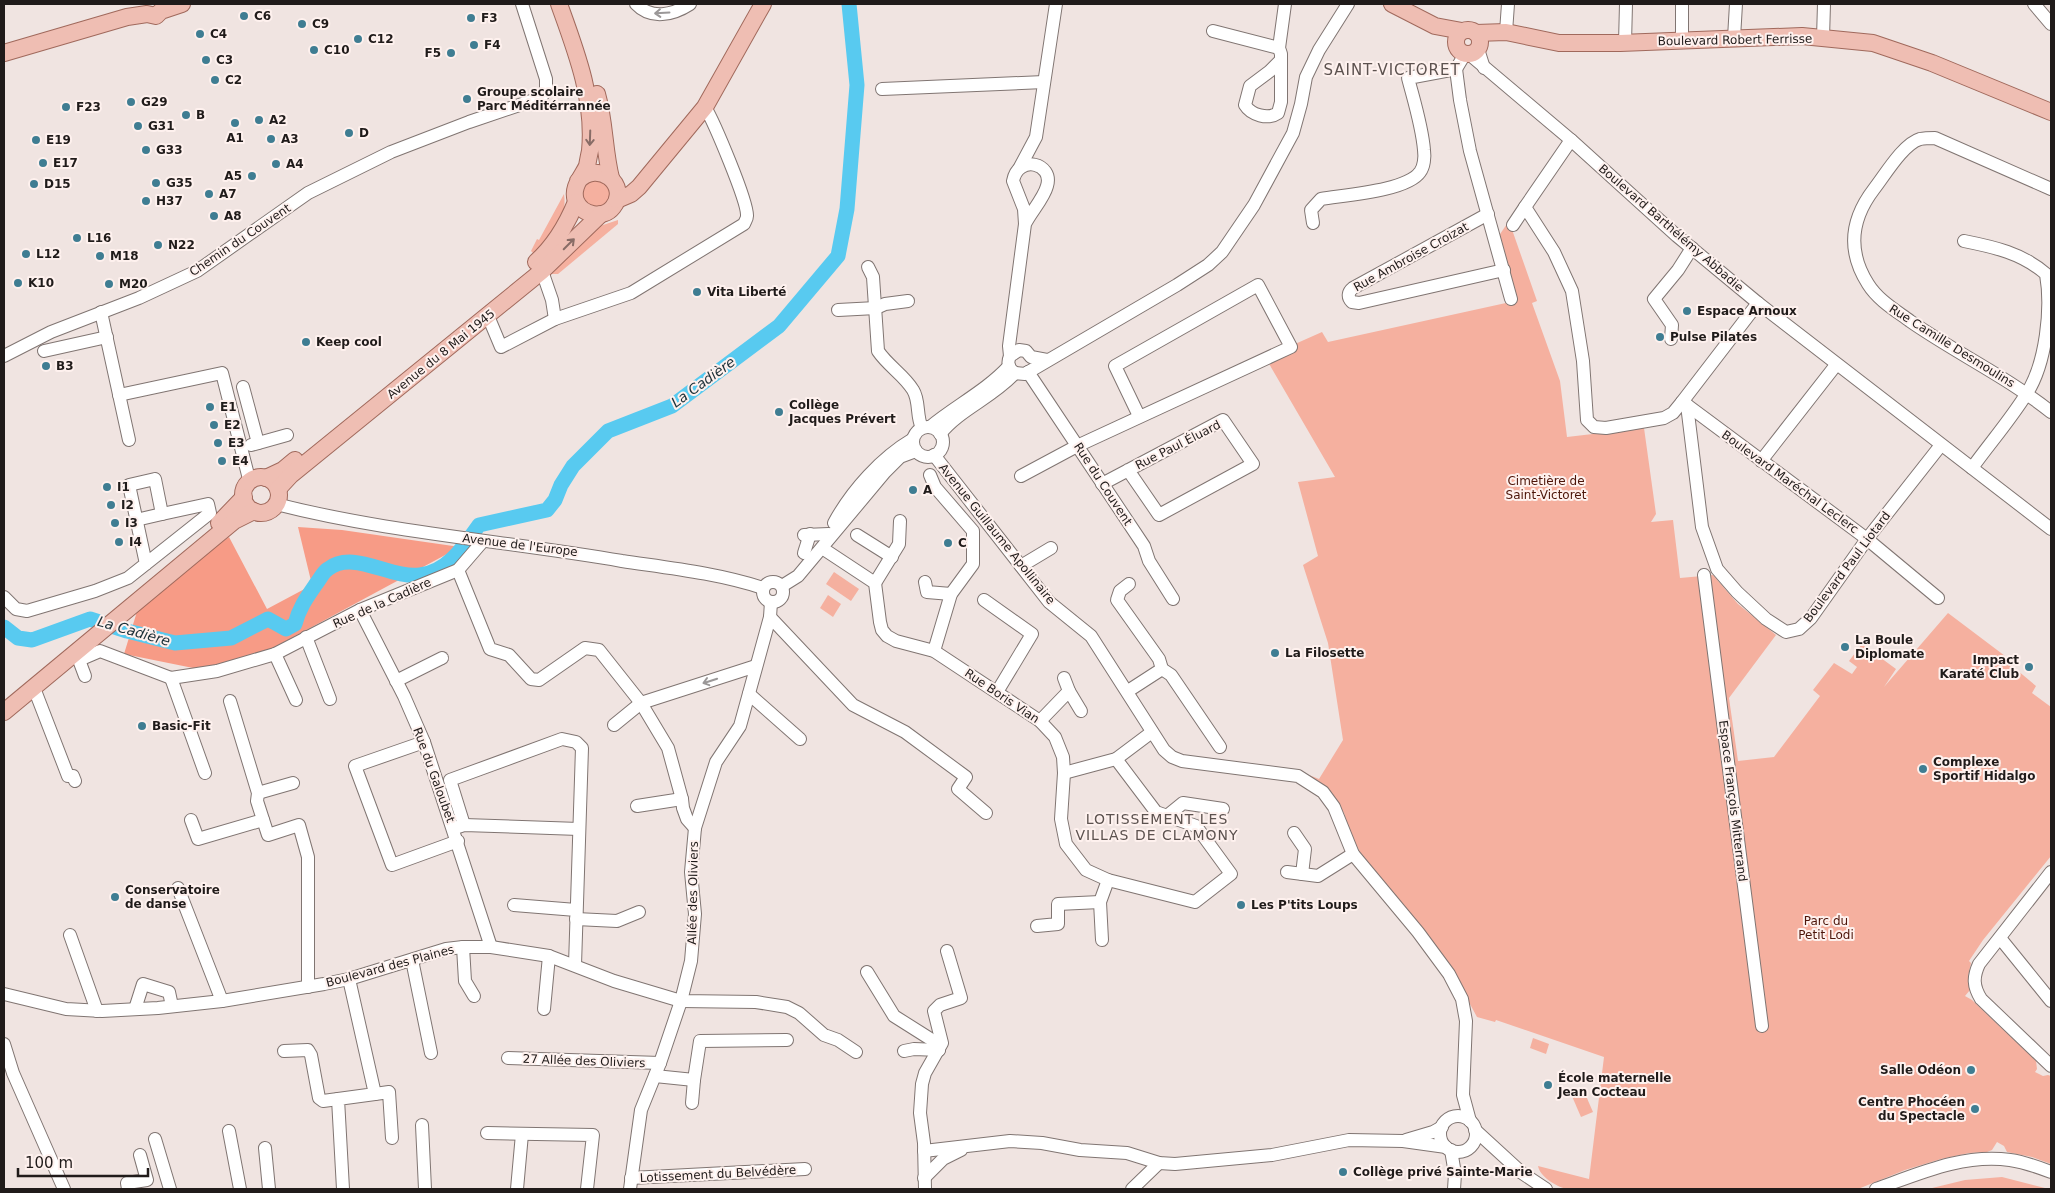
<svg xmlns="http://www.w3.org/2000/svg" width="2055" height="1193" font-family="'DejaVu Sans',sans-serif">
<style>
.green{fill:#f5b09f}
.forest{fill:#f79b86}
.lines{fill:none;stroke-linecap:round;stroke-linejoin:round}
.river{stroke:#58caf0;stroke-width:15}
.minor-casing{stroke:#807572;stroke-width:14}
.major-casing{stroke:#a0695c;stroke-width:18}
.minor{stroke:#fff;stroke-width:12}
.major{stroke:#efbeb3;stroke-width:16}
.oneway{stroke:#9b9898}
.oneway2{stroke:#886c66}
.poi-dot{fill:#3f7d92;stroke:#fef1ee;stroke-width:2}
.labels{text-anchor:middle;stroke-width:4;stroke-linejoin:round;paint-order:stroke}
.poi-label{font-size:12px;font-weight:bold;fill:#201b1a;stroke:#fef1ee;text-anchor:start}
.street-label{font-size:12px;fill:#201b1a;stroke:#fef1ee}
.park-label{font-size:12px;fill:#4d1509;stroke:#fef1ee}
.water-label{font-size:14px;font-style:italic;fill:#1c3038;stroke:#fef1ee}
.neighbourhood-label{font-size:14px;letter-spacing:1px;fill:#5c524f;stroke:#fef1ee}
.quarter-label{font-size:15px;letter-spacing:1px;fill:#5c524f;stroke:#fef1ee}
</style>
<rect width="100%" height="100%" fill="#f0e4e1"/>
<g class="green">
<path d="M 594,179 L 610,186 L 609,204 L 591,209 L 582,198 C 583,187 584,184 594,179 Z"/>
<path d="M 564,194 C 568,221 551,233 536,253 L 533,253 L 531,251 L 537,239 L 539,240 Z"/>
<polygon points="618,220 618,224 558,274 550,274 597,227"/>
<path d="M 1509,221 L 1537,301 L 1532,303 L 1560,381 L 1567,437 L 1644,428 L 1656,514 L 1651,522 L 1673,520 L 1680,578 L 1713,575 L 1738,604 L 1776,635 L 1729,698 L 1738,761 L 1774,757 L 1820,696 L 1813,690 L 1834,663 L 1852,674 L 1857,667 L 1849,661 L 1862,644 L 1896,669 L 1884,687 L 1948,613 L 2013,662 L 2011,665 L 2036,686 L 2032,693 L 2051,707 L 2051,856 L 1983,940 L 1969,961 L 1971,963 L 1968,977 L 1970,990 L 1965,996 L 1972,1000 L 2036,1061 L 2037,1069 L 2035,1072 L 2043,1076 L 2048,1075 L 2051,1076 L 2051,1164 L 2032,1157 L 2007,1152 L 2004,1146 L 1997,1142 L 1992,1150 L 1987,1152 L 1969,1153 L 1941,1159 L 1905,1170 L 1858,1189 L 1566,1189 C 1556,1186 1540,1177 1538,1166 L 1589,1179 L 1604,1057 L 1496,1020 L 1495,1022 L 1477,1017 L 1451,969 L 1362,856 L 1350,833 L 1344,813 L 1331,792 L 1309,775 L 1319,779 L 1343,740 L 1328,643 L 1303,565 L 1318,556 L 1298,482 L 1335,477 L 1268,362 L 1295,344 L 1322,332 L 1328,342 L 1515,301 L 1498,237 Z"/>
<polygon points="834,572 859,589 851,601 826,584"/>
<polygon points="828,595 841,604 833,617 820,608"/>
<polygon points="1533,1038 1549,1044 1546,1054 1530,1048"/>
<polygon points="1583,1089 1593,1112 1581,1117 1571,1094"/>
<polygon points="2002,1177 2049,1189 1928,1189 1965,1180"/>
</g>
<polygon class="forest" points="298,527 342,530 460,547 273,648 203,670 124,654 139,605 178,573 229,537 267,609 312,585"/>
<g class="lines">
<path class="river" d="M 4,627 L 18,638 L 32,640 L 90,619 L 127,631 L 175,643 L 231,638 L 268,619 L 286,629 L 295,624 C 299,608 307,597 316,584 C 320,579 323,572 328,569 C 353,549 390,579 420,575 C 448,572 464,546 479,525 L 547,510 L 555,500 L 561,485 L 573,466 L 608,431 L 672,406 L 779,326 L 838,256 L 847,209 L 857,85 L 849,4"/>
<defs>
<g id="minor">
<path d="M 636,4 C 651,20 673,15 690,4"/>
<polyline points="2034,4 2051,24"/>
<polyline points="1213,31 1279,48"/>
<polyline points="1506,32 1508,4"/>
<polyline points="1734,38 1736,4"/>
<polyline points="1823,38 1824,4"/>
<polyline points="1682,40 1682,4"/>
<polyline points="1625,43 1626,4"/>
<polyline points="1478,49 1484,68"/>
<polyline points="1469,54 1571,140 1677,236 1758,303 2051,529"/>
<path d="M 1281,60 L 1270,71 L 1250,86 L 1245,105 C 1251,115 1268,120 1278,113 L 1281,102 L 1281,54 L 1279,48 L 1285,4"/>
<polyline points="1456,69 1460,100 1470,151 1511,299"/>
<polyline points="882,89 1044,82"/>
<polyline points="1571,140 1525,207 1554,252 1572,291 1583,361 1587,420 1594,427 1606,428 1664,418 1673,413 1682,402"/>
<polyline points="1020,167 1036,137 1056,4"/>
<path d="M 2051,189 L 1935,138 C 1931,138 1925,138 1920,139 C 1903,144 1885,175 1874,189 C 1851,219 1847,251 1868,284 C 1878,300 1895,310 1910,321 C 1956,353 2007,377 2051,412"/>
<path d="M 1488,214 L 1353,288 C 1348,292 1347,297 1352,302 L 1359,303 L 1504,270"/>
<path d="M 1313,223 L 1311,210 L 1321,199 C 1344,195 1407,191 1420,172 C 1424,167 1425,157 1424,150 C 1422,126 1414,101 1408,78 L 1456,69 L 1465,54"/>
<polyline points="1513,225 1525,207"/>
<path d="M 1964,241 C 1994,247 2022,253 2046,274 C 2052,309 2046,363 2027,393 C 2011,419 1990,443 1972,468"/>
<path d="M 868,267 L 873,277 L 878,351 C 888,366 904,375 913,390 C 920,401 916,416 922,428"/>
<polyline points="542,271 552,300 555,319"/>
<polyline points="1758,303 1682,402 1687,405 1702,527 1717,569 1737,592 1766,619 1786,632 1799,629 1811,618 1867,539 1941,445"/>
<polyline points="838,310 876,308 885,304 908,301"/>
<polyline points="101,312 129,440"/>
<path d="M 488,316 L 501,347 L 555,319 L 631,293 L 744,224 C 745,221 747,219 747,216 C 748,202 714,122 705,107"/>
<polyline points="1671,339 1672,325 1654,299 1678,270 1692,248"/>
<polyline points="44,351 107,337"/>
<polyline points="4,356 51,332 139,298 197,271 308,193 391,152 469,122 540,98 546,91 546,79 522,4"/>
<path d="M 1010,356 L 1009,346 L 1025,224 L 1024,209 L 1013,181 C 1018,154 1054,163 1047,186 C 1044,198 1031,212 1025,224"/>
<path d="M 1047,360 L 1031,357 L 1026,351 L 1019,350 L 1010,356 C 1007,363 1008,368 1015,373 L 1025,374 L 1177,285 L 1208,265 L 1222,252 L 1254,205 L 1293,133 L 1301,104 L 1306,77 L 1319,50 L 1348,4"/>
<polyline points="1028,372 1144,546 1149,561 1173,599"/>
<polyline points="243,387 258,443"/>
<polyline points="119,395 222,373 248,475 252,480"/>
<polyline points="1687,405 1867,539 1938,598"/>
<path d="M 930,427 C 955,406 986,391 1009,366"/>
<circle cx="928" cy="442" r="15"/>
<path d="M 940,434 C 960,409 992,398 1015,373"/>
<polyline points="251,445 287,435"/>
<polyline points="934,455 1049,602 1091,636 1164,750 1172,757 1182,761 1298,776 1323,792 1334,807 1353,854 1418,932 1449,974 1462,999 1466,1021 1463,1095 1470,1121"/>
<polyline points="1761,461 1836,365"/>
<polyline points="930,475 935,487 973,531 973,564 951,594 934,651"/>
<polyline points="1021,476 1077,446 1291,347 1258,285 1115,366 1139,416"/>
<polyline points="1102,484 1223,420 1253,464 1159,515 1128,470"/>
<path d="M 276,504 C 389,533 507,541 622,561 C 669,568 717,573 763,588"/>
<polyline points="136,520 162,514"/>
<path d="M 834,523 C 852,490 881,458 913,439"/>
<polyline points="804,535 829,534"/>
<polyline points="857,535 892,557"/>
<polyline points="822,548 875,583 880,622 882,630 887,636 896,641 934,651 1040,721 1055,737 1063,757 1064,773 1061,819 1066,844 1086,870 1108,880 1195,902 1231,874 1196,826 1156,812 1116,759"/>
<polyline points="804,553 810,534"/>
<polyline points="1021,566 1051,548"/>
<polyline points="458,570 490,649 509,655 531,679 539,680 585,648 599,650 641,703 668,748 682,799 683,808 687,819 695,828"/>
<polyline points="1704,575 1762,1026"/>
<circle cx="773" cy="592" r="10"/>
<polyline points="925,582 927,592 951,594"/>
<polyline points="875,583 899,544 900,521"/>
<polyline points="1129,584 1120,591 1117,600 1159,659 1162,669 1171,675 1220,747"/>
<polyline points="782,586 798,576 885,472 900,457 916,451"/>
<polyline points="4,597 16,609 27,611 95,591 128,578 210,513 208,504 162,514 155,479 129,485 146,564"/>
<polyline points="984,600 1032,634 997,692"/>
<polyline points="360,610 404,696 424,742 491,947"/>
<polyline points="770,617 853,705 905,732 966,777 958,789 986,813"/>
<polyline points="306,637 330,699"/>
<polyline points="275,654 296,700"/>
<polyline points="73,655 79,660 85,676"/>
<polyline points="79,660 100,651 171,678 217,671 275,654 360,610 458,570 483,541"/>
<polyline points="171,678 205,773"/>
<polyline points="1064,678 1069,691"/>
<polyline points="396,681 442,658"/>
<polyline points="34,688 68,776 73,776 75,781"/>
<polyline points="1128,691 1162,669"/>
<polyline points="749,694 800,739"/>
<polyline points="230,701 258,793 257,801 268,835 299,825 308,857 308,987"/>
<polyline points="1040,721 1069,691 1081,711"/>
<polyline points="614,725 641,703 756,666"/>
<polyline points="424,742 355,766 392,865 458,841"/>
<polyline points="1064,773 1116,759 1152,732"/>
<polyline points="258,793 293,783"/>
<polyline points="637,806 682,799"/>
<polyline points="1167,816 1183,803 1223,809"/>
<polyline points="191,820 198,839 263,820"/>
<polyline points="464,825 450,780 562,739 576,742 582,748 575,965"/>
<polyline points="458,827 464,825 579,829"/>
<polyline points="1294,833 1305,849 1302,874"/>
<polyline points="1287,872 1318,876 1353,854"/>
<path d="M 2051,872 L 1979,964 C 1973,977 1973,986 1981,999 L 2051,1066"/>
<polyline points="178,888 222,1001"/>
<polyline points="514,905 576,910"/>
<polyline points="576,919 617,921 639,912"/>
<polyline points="1037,926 1058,924 1058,904 1100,902"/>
<polyline points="70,935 97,1011"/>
<polyline points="2000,938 2051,1001"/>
<polyline points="1102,940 1100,902 1108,880"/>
<polyline points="463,947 465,981 474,996"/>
<polyline points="412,960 431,1053"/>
<polyline points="867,972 894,1016 932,1040 939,1050"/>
<polyline points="4,994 66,1009 102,1011 158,1008 222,1001 324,984 349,979 446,949 463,947 491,947 549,956 614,981 681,1001 756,1002 787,1007 799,1013 824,1035 838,1040 856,1052"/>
<polyline points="135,1009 143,984 169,992 172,1006"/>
<polyline points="544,1009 549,956"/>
<polyline points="4,1044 13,1073 64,1189"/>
<polyline points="284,1051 308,1050 311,1055 319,1098 323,1101 338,1099"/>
<polyline points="904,1051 914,1049 939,1050"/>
<polyline points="508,1058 660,1063"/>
<polyline points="655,1076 694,1080 700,1041 787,1040"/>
<polyline points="375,1094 389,1092 392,1138"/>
<polyline points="692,1103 694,1080"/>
<circle cx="1458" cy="1134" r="18"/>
<polyline points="422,1125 425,1189"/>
<polyline points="1475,1130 1522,1173 1546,1189"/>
<polyline points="229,1131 240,1189"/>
<polyline points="487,1133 593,1135 587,1189"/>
<polyline points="155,1139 170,1189"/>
<polyline points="1406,1140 1433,1132 1442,1127"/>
<polyline points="265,1148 269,1189"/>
<polyline points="1451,1150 1455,1174 1454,1189"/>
<polyline points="924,1151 1010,1141 1042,1143 1080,1150 1127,1153 1159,1163 1175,1164 1272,1155 1349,1140 1403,1141 1446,1147"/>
<polyline points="631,1178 805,1169"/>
<polyline points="924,1178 943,1159 961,1150"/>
<polyline points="128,1189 127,1183 147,1180 140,1155"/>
<polyline points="343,1189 338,1099 375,1094 349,979"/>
<polyline points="517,1189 522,1134"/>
<polyline points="630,1189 641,1110 660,1063 681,1001 691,961 695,914 691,872 695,828 716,762 740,726 770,617 771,602"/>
<polyline points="925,1189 924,1143 920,1113 922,1084 925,1073 942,1043 934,1011 940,1005 961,998 947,951"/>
<polyline points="1132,1189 1159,1163"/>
<path d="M 1876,1189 C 1918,1174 1964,1153 2010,1160 C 2024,1162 2038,1167 2051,1172"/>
</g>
<g id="major">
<path d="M 559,4 C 576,51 595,100 590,151 C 589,155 588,161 587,166 C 582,177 571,187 576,201 C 582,215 603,220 613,207 C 630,185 598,159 578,181"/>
<polyline points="1392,4 1435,26 1462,31"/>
<circle cx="1468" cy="42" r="12"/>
<polyline points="1476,33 1506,32 1559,43 1620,43 1802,36 1873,43 1932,63 2051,112"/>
<polyline points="4,53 127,17 147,14 156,16 161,11 182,4"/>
<path d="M 597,94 C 605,122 604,150 611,178"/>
<polyline points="617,200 631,194 639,187 705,107 763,4"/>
<path d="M 536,262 C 554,246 567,224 576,202"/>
<circle cx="261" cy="495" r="18"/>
<polyline points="266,478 283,470 295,460"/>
<polyline points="278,489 291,475 542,271 601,214"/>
<polyline points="219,523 244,497"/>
<polyline points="4,712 234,521 254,511"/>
</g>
</defs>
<use href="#minor" class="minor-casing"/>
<use href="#major" class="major-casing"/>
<use href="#minor" class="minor"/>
<use href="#major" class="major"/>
</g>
<defs><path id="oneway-shaft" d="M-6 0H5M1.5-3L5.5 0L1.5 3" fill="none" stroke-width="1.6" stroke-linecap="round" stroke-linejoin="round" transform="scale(1.25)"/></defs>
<g class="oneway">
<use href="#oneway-shaft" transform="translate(662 13) rotate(177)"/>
<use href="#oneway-shaft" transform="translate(710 681) rotate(162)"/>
</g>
<g class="oneway2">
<use href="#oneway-shaft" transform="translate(590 138) rotate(92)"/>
<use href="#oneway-shaft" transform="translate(569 244) rotate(-45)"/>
</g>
<g class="poi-dot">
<circle cx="244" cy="16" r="5"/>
<circle cx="471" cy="18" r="5"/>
<circle cx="302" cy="24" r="5"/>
<circle cx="200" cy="34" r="5"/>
<circle cx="358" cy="39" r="5"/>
<circle cx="474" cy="45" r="5"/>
<circle cx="314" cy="50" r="5"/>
<circle cx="451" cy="53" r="5"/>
<circle cx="206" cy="60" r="5"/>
<circle cx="215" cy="80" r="5"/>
<circle cx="467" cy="99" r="5"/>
<circle cx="131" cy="102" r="5"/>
<circle cx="66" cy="107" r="5"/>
<circle cx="186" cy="115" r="5"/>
<circle cx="259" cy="120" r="5"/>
<circle cx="235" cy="123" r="5"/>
<circle cx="138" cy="126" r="5"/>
<circle cx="349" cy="133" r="5"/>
<circle cx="271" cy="139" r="5"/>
<circle cx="36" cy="140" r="5"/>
<circle cx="146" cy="150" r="5"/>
<circle cx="43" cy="163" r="5"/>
<circle cx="276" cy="164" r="5"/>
<circle cx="252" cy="176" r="5"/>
<circle cx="156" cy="183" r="5"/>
<circle cx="34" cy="184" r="5"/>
<circle cx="209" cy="194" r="5"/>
<circle cx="146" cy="201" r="5"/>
<circle cx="214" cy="216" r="5"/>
<circle cx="77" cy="238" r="5"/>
<circle cx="158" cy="245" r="5"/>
<circle cx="26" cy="254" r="5"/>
<circle cx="100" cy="256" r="5"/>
<circle cx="18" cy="283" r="5"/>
<circle cx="109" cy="284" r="5"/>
<circle cx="697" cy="292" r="5"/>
<circle cx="1687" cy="311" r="5"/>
<circle cx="1660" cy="337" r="5"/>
<circle cx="306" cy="342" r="5"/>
<circle cx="46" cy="366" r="5"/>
<circle cx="210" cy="407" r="5"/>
<circle cx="779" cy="412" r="5"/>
<circle cx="214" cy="425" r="5"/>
<circle cx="218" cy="443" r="5"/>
<circle cx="222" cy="461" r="5"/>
<circle cx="107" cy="487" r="5"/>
<circle cx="913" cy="490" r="5"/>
<circle cx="111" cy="505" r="5"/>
<circle cx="115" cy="523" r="5"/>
<circle cx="119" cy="542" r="5"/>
<circle cx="948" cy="543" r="5"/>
<circle cx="1845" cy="647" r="5"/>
<circle cx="1275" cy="653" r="5"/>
<circle cx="2029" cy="667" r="5"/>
<circle cx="142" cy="726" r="5"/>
<circle cx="1923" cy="769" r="5"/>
<circle cx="115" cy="897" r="5"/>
<circle cx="1241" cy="905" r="5"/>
<circle cx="1971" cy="1070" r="5"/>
<circle cx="1548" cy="1085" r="5"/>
<circle cx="1975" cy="1109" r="5"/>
<circle cx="1343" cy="1172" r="5"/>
</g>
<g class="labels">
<g class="poi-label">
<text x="254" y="20">C6</text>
<text x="481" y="22">F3</text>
<text x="312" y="28">C9</text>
<text x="210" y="38">C4</text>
<text x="368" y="43">C12</text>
<text x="484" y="49">F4</text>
<text x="324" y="54">C10</text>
<text x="441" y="57" text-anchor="end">F5</text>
<text x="216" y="64">C3</text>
<text x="225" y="84">C2</text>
<text x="477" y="96">Groupe scolaire<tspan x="477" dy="14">Parc Méditérrannée</tspan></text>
<text x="141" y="106">G29</text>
<text x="76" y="111">F23</text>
<text x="196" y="119">B</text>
<text x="269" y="124">A2</text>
<text x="148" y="130">G31</text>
<text x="359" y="137">D</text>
<text x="235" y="142" text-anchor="middle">A1</text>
<text x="281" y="143">A3</text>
<text x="46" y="144">E19</text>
<text x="156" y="154">G33</text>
<text x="53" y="167">E17</text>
<text x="286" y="168">A4</text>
<text x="242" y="180" text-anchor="end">A5</text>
<text x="166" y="187">G35</text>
<text x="44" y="188">D15</text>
<text x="219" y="198">A7</text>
<text x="156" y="205">H37</text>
<text x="224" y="220">A8</text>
<text x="87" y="242">L16</text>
<text x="168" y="249">N22</text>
<text x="36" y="258">L12</text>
<text x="110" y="260">M18</text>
<text x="28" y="287">K10</text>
<text x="119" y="288">M20</text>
<text x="707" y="296">Vita Liberté</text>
<text x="1697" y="315">Espace Arnoux</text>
<text x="1670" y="341">Pulse Pilates</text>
<text x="316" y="346">Keep cool</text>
<text x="56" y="370">B3</text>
<text x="789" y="409">Collège<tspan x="789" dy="14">Jacques Prévert</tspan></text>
<text x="220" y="411">E1</text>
<text x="224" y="429">E2</text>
<text x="228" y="447">E3</text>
<text x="232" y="465">E4</text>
<text x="117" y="491">I1</text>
<text x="923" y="494">A</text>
<text x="121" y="509">I2</text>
<text x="125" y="527">I3</text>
<text x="129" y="546">I4</text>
<text x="958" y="547">C</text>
<text x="1855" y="644">La Boule<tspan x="1855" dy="14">Diplomate</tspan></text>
<text x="1285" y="657">La Filosette</text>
<text x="2019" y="664" text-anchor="end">Impact<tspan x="2019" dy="14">Karaté Club</tspan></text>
<text x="152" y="730">Basic-Fit</text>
<text x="1933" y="766">Complexe<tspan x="1933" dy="14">Sportif Hidalgo</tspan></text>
<text x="125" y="894">Conservatoire<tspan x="125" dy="14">de danse</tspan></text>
<text x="1251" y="909">Les P'tits Loups</text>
<text x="1961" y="1074" text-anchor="end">Salle Odéon</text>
<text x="1558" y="1082">École maternelle<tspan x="1558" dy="14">Jean Cocteau</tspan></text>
<text x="1965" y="1106" text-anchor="end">Centre Phocéen<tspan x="1965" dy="14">du Spectacle</tspan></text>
<text x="1353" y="1176">Collège privé Sainte-Marie</text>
</g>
<g class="street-label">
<text transform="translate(1735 40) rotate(-1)" y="4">Boulevard Robert Ferrisse</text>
<text transform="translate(1671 228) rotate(41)" y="4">Boulevard Barthélémy Abbadie</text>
<text transform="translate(240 240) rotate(-34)" y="4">Chemin du Couvent</text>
<text transform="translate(1411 257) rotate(-29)" y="4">Rue Ambroise Croizat</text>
<text transform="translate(1952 346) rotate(32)" y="4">Rue Camille Desmoulins</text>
<text transform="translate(441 354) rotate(-39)" y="4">Avenue du 8 Mai 1945</text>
<text transform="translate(1178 445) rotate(-27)" y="4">Rue Paul Éluard</text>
<text transform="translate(1790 482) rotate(36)" y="4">Boulevard Maréchal Leclerc</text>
<text transform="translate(1103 484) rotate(57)" y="4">Rue du Couvent</text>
<text transform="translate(997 534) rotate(51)" y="4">Avenue Guillaume Apollinaire</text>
<text transform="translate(520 545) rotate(7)" y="4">Avenue de l'Europe</text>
<text transform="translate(1847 567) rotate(-53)" y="4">Boulevard Paul Liotard</text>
<text transform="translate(382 603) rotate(-24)" y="4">Rue de la Cadière</text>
<text transform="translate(1002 696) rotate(34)" y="4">Rue Boris Vian</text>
<text transform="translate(434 775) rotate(70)" y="4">Rue du Galoubet</text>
<text transform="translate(1733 801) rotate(83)" y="4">Espace François Mitterrand</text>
<text transform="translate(693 893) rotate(-89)" y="4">Allée des Oliviers</text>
<text transform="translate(390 966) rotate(-15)" y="4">Boulevard des Plaines</text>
<text transform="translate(584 1061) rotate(2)" y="4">27 Allée des Oliviers</text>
<text transform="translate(718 1174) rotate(-3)" y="4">Lotissement du Belvédère</text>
</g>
<g class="park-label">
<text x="1546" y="485">Cimetière de<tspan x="1546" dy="14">Saint-Victoret</tspan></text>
<text x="1826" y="925">Parc du<tspan x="1826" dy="14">Petit Lodi</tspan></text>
</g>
<g class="water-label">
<text transform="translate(703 382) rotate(-36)" y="5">La Cadière</text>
<text transform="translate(134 631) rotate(16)" y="5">La Cadière</text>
</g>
<g class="neighbourhood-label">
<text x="1157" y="824">LOTISSEMENT LES<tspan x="1157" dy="16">VILLAS DE CLAMONY</tspan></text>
</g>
<g class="quarter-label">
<text x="1392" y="75">SAINT-VICTORET</text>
</g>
</g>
<rect width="2055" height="1193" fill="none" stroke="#201b1a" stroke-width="10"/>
<path d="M18 1168v8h130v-8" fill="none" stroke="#201b1a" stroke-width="2.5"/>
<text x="25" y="1168" font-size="15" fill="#201b1a" stroke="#fef1ee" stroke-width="4" paint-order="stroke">100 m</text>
</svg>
